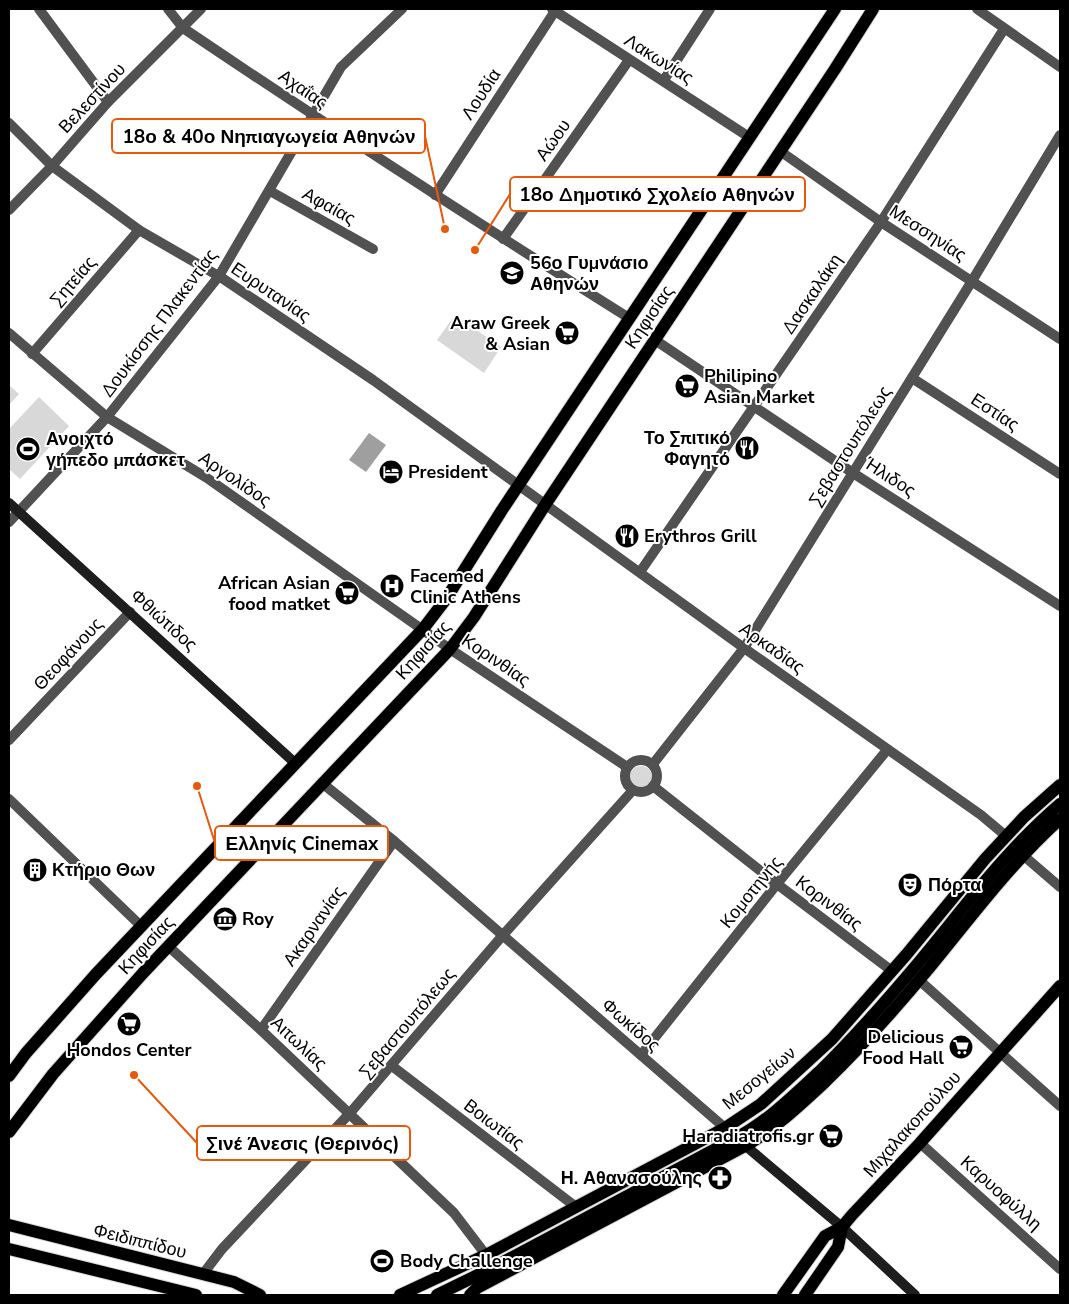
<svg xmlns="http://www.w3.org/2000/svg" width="1069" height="1304" font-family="'Nunito Sans',sans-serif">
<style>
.green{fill:#d8d8d8}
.water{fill:#9f9f9f}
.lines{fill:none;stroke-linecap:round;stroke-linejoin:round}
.primary-casing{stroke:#dbdbdb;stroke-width:14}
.street{stroke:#515151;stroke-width:10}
.secondary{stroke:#1e1e1e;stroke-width:10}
.primary{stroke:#000;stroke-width:12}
.labels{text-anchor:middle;stroke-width:4;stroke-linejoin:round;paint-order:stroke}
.street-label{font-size:18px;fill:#000;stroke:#fff}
.poi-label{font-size:18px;font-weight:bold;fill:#000;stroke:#fff;text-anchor:start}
.leader{fill:none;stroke:#e8590c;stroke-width:2}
.callout-dot{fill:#e8590c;stroke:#fff;stroke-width:2}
.callout{fill:#fff;stroke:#e8590c;stroke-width:2}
.callout-label{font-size:19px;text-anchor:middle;font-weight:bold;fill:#000}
</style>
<rect width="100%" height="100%" fill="#fff"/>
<g class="green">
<polygon points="455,315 501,347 484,373 437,340"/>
<polygon points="9,385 19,394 9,405"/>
<polygon points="39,397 69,426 20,479 9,469 9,429"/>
<circle cx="641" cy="777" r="11"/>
</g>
<polygon class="water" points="369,433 386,445 366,472 349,460"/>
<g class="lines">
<defs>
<g id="primary">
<polyline points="9,1076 26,1053 96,974 423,629 446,599 502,510 835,9"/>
<polyline points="9,1132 53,1074 143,973 450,649 474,617 545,505 835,69 873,9"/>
<polyline points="9,1225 234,1282 260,1295"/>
<polyline points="9,1249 196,1295"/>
<polyline points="400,1295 486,1255 576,1207 725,1128 761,1104 832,1039 906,955 985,859 1024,817 1060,785"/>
<path d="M 437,1295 L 492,1268 L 736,1138 C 768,1121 793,1096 819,1072 C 855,1037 887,1000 919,962 C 964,908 1006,850 1060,804"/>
<path d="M 470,1295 L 477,1288 L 745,1146 C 775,1129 800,1105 825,1082 C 862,1046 897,1007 930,967 C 972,916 1011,863 1060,819"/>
<polyline points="783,1295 825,1236 842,1227"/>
<polyline points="805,1295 838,1247 842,1227 852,1215 920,1143 1060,986"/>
</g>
</defs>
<use href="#primary" class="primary-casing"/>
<g class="street">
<polyline points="39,9 108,102"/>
<path d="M 168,9 L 183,28 C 330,127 479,224 629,318"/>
<polyline points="552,9 749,137"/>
<polyline points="977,9 1060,67"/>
<polyline points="664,80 710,9"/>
<polyline points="9,123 52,166 139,230 222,278 373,380 744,648 981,815 1006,836"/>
<polyline points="780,151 881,222 1060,339"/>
<polyline points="270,191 373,249"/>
<polyline points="435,195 555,11"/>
<polyline points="9,210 52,166 108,102 201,9"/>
<polyline points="503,239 629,60"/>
<polyline points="9,333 107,417 207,478 450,649 627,767"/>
<polyline points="655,340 853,473 1060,606"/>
<polyline points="32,354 139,230"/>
<polyline points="912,378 1060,474"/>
<polyline points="9,522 107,417 219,276 341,67 402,9"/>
<polyline points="640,572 881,222 1004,29"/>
<polyline points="9,740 130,612"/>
<circle cx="641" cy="776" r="16"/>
<polyline points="653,764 744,648 972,281 1060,135"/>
<polyline points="322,783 394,841 725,1128"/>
<polyline points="653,786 777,884 892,971"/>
<polyline points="9,799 141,926"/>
<polyline points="1024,856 1060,887"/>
<polyline points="168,946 261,1030 454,1213 486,1255"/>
<polyline points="919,980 1060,1106"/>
<polyline points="261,1030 394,841"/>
<polyline points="641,1055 777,884 887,750"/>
<polyline points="392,1066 576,1207"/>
<polyline points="920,1143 1060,1269"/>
<polyline points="203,1274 222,1249 350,1113 503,935 633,790"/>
</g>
<g class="secondary">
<polyline points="9,503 295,763"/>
<polyline points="741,1142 842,1227 915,1295"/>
</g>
<use href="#primary" class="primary"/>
</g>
<defs>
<symbol id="school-disc" viewBox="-11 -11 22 22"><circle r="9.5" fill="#000" stroke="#fff"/><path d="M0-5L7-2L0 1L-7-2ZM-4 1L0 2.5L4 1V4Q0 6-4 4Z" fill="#fff"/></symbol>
<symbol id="supermarket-disc" viewBox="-11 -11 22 22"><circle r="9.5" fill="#000" stroke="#fff"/><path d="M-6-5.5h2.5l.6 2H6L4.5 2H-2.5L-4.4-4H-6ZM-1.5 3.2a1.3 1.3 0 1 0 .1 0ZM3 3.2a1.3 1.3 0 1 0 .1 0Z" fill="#fff"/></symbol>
<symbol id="restaurant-disc" viewBox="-11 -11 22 22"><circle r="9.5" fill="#000" stroke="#fff"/><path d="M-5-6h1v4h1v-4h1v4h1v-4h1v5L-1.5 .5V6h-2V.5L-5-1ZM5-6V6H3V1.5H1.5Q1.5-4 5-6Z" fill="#fff"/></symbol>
<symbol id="stadium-disc" viewBox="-11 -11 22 22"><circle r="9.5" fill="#000" stroke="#fff"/><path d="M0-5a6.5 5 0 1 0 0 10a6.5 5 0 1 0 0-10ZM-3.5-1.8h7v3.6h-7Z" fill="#fff"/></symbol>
<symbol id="hotel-disc" viewBox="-11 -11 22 22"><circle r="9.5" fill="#000" stroke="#fff"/><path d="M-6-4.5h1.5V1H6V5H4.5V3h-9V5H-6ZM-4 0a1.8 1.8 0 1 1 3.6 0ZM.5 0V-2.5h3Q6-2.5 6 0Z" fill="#fff"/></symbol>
<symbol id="hospital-disc" viewBox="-11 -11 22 22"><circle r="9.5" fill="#000" stroke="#fff"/><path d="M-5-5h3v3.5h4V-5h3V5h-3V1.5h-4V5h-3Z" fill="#fff"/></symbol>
<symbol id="building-disc" viewBox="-11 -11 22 22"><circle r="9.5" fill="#000" stroke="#fff"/><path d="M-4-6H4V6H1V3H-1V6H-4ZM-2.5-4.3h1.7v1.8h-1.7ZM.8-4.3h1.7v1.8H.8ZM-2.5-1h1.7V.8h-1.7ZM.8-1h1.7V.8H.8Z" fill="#fff"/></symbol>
<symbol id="theatre-disc" viewBox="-11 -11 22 22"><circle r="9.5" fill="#000" stroke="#fff"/><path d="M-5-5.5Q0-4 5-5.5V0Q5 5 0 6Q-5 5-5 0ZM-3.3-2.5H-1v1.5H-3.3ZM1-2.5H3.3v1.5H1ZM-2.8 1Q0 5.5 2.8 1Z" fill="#fff"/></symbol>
<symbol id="museum-disc" viewBox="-11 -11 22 22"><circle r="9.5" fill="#000" stroke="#fff"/><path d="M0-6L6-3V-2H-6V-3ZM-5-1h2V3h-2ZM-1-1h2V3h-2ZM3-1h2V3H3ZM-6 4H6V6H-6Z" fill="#fff"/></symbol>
<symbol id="pharmacy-disc" viewBox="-11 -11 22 22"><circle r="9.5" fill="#000" stroke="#fff"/><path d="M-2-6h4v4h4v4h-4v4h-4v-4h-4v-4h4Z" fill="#fff"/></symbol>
</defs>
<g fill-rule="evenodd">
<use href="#school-disc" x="498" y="259" width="28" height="28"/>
<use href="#supermarket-disc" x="553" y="319" width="28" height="28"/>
<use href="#supermarket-disc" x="673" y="372" width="28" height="28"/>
<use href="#restaurant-disc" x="733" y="434" width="28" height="28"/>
<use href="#stadium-disc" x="14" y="435" width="28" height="28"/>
<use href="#hotel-disc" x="377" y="458" width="28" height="28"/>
<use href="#restaurant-disc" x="613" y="522" width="28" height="28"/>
<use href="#hospital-disc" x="378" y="572" width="28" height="28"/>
<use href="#supermarket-disc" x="333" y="579" width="28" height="28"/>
<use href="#building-disc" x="21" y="856" width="28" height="28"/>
<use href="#theatre-disc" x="896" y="871" width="28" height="28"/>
<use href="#museum-disc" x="211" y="905" width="28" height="28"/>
<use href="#supermarket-disc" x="115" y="1010" width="28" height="28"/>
<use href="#supermarket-disc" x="947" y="1033" width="28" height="28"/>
<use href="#supermarket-disc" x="817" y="1122" width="28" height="28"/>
<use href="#pharmacy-disc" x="706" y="1164" width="28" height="28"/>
<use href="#stadium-disc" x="368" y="1247" width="28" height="28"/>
</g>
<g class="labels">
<g class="street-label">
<text transform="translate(659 59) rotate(32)" y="6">Λακωνίας</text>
<text transform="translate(303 89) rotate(34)" y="6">Αχαΐας</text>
<text transform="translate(481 94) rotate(-57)" y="6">Λουδία</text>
<text transform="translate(92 98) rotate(-47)" y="6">Βελεστίνου</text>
<text transform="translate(553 140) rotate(-55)" y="6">Αώου</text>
<text transform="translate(329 206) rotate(29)" y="6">Αφαίας</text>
<text transform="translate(928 233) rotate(33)" y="6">Μεσσηνίας</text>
<text transform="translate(73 281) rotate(-49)" y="6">Σητείας</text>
<text transform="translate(271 292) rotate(34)" y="6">Ευρυτανίας</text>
<text transform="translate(812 294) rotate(-56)" y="6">Δασκαλάκη</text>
<text transform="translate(649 317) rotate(-56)" y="6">Κηφισίας</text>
<text transform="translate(159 323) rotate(-53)" y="6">Δουκίσσης Πλακεντίας</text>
<text transform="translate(995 412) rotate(33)" y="6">Εστίας</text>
<text transform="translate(850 446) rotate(-58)" y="6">Σεβαστουπόλεως</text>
<text transform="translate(890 477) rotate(33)" y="6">Ήλιδος</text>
<text transform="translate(235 479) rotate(34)" y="6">Αργολίδος</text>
<text transform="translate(164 620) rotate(42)" y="6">Φθιώτιδος</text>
<text transform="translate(772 648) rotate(35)" y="6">Αρκαδίας</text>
<text transform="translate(423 650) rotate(-48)" y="6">Κηφισίας</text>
<text transform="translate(68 654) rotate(-47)" y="6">Θεοφάνους</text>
<text transform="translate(496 660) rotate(34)" y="6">Κορινθίας</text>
<text transform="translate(751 892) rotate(-51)" y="6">Κομοτηνής</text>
<text transform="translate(829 903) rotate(37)" y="6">Κορινθίας</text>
<text transform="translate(314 926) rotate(-55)" y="6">Ακαρνανίας</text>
<text transform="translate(146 945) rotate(-47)" y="6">Κηφισίας</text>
<text transform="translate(407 1023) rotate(-50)" y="6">Σεβαστουπόλεως</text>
<text transform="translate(631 1025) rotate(41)" y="6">Φωκίδος</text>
<text transform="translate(299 1043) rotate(43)" y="6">Αιτωλίας</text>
<text transform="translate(759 1078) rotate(-39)" y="6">Μεσογείων</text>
<text transform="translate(494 1124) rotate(37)" y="6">Βοιωτίας</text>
<text transform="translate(912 1124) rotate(-48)" y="6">Μιχαλακοπούλου</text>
<text transform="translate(1001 1193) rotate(42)" y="6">Καρυοφύλλη</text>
<text transform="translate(140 1241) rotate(14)" y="6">Φειδιππίδου</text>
</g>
<g class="poi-label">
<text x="530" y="269">56ο Γυμνάσιο<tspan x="530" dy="21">Αθηνών</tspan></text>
<text x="550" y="329" text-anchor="end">Araw Greek<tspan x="550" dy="21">&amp; Asian</tspan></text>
<text x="704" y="382">Philipino<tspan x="704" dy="21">Asian Market</tspan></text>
<text x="730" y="444" text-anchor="end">Το Σπιτικό<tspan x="730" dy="21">Φαγητό</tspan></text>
<text x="46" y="445">Ανοιχτό<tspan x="46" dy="21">γήπεδο μπάσκετ</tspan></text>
<text x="408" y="478">President</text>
<text x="644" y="542">Erythros Grill</text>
<text x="410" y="582">Facemed<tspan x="410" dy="21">Clinic Athens</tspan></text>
<text x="330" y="589" text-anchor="end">African Asian<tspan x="330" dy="21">food matket</tspan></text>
<text x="52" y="876">Κτήριο Θων</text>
<text x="928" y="891">Πόρτα</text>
<text x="242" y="925">Roy</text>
<text x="944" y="1043" text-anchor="end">Delicious<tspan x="944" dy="21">Food Hall</tspan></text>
<text x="129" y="1056" text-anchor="middle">Hondos Center</text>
<text x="814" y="1142" text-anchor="end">Haradiatrofis.gr</text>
<text x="702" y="1184" text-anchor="end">Η. Αθανασούλης</text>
<text x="400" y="1267">Body Challenge</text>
</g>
</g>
<path class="leader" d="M445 229L425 136M475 250L510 194M197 786L215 843M134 1075L197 1143"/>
<g class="callout-dot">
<circle cx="445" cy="229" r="5"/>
<circle cx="475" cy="250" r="5"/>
<circle cx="197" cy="786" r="5"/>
<circle cx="134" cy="1075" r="5"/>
</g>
<g class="callout">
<rect x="112" y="119" width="313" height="34" rx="5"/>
<rect x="510" y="177" width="295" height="34" rx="5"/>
<rect x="215" y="826" width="173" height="34" rx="5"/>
<rect x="197" y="1126" width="213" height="34" rx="5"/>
</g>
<g class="callout-label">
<text x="269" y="143">18ο &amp; 40ο Νηπιαγωγεία Αθηνών</text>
<text x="657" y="201">18ο Δημοτικό Σχολείο Αθηνών</text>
<text x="302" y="850">Ελληνίς Cinemax</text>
<text x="303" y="1150">Σινέ Άνεσις (Θερινός)</text>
</g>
<rect width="1069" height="1304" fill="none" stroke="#000000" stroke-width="20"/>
</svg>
